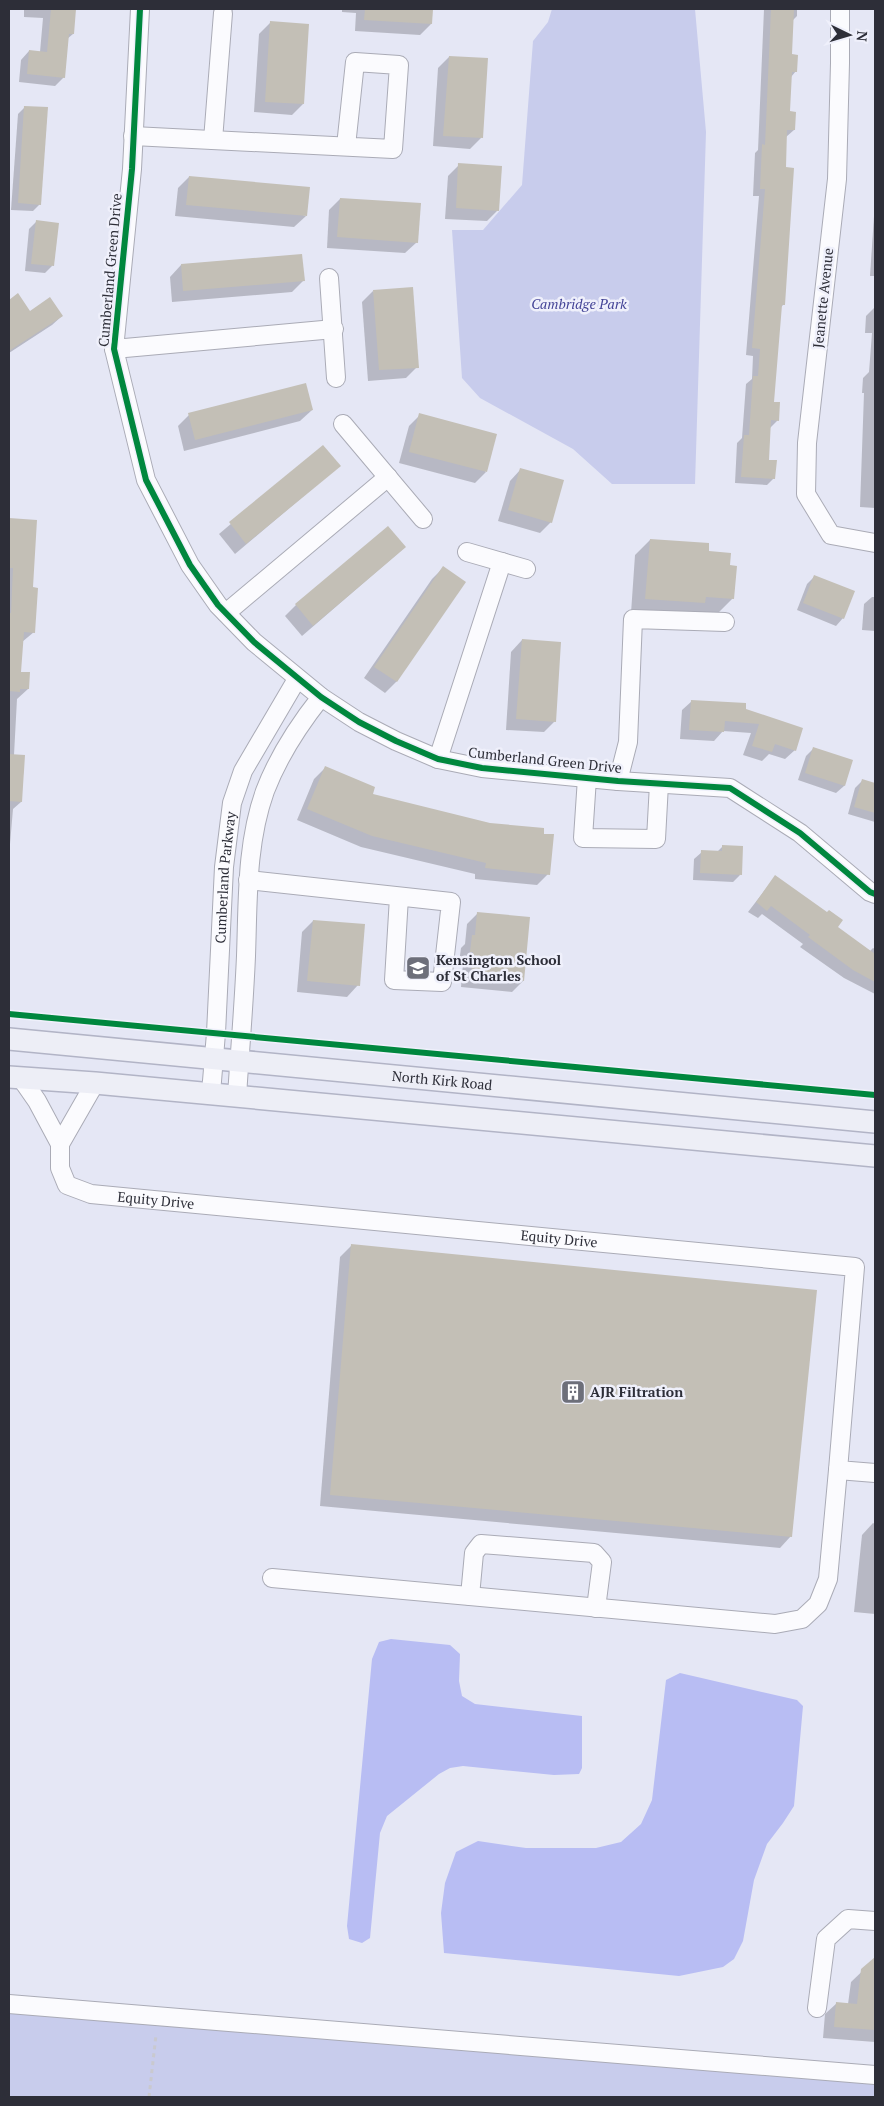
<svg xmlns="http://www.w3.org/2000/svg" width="884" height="2106" font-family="'PT Serif',serif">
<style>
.green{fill:#c8ccec}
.water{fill:#b8bdf3}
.shadow{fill:#0003}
.building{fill:#c3bfb6}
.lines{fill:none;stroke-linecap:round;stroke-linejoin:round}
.minor-casing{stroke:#aaabb6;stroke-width:20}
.major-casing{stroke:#b2b4c6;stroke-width:24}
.path{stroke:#c9c9cf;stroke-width:3;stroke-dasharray:4 4;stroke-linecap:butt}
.minor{stroke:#fbfbfe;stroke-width:18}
.major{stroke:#edeef6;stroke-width:21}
.cycleway-casing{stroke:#eff0fb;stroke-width:9}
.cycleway{stroke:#00873e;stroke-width:6}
.labels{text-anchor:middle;stroke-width:5;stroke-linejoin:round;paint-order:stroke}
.street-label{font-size:14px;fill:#2d2e38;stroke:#eff0fb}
.park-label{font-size:14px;font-style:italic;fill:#444497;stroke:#eff0fb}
.poi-label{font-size:14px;font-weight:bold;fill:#2d2e38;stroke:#eff0fb;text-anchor:start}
</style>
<rect width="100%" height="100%" fill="#e5e7f5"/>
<g class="green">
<polygon points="552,9 695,9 706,132 695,484 612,484 573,449 480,398 462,378 452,230 483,230 522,185 533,41 548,22"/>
<polygon points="9,2001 875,2070 875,2097 9,2097"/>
</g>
<g class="water">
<polygon points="391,1639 450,1645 460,1654 459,1681 462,1696 475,1704 582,1716 582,1768 579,1774 554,1775 463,1766 450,1768 439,1774 387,1816 380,1833 370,1938 362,1943 349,1939 347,1926 372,1659 379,1642"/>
<polygon points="680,1673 797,1700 803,1706 794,1806 783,1823 767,1844 754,1880 743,1941 734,1959 723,1967 679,1976 444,1953 441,1913 445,1883 456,1852 478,1841 526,1848 596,1848 621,1842 641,1824 652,1800 666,1680"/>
</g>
<g class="shadow">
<polygon points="24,9 74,9 73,34 67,39 64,77 55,86 19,82 21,60 29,51 40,52 43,18 24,17"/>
<polygon points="342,9 432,9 431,24 420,35 355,31 356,13 342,12"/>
<polygon points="764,9 797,9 797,16 792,21 790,56 796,71 791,77 789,113 794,130 786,137 784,304 781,307 773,403 778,420 770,428 768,461 774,478 767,485 735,483 737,443 742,438 746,384 752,379 753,356 746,355 759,196 753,196 755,153 758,150"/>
<polygon points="270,23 303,104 292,115 254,112 259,34"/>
<polygon points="449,57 481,138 470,149 433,146 438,68"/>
<polygon points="25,107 40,204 33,211 11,210 18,114"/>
<polygon points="459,165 498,210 487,221 445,219 448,176"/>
<polygon points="189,177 306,216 294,227 175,216 178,188"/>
<polygon points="340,199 417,242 405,253 327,248 329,210"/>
<polygon points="875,201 875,276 870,276"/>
<polygon points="37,221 52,266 45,273 25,271 29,229"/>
<polygon points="181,265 303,281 292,292 172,302 170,277"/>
<polygon points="875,287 875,508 860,507 864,393 862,393 863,378 869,372 872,333 865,333 866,316 874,308"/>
<polygon points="373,291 417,367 406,378 368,381 362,302"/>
<polygon points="18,295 29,312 62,316 52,325 9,353 9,301"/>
<polygon points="312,410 300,421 184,451 178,426 189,415"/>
<polygon points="420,415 486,472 475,483 399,463 409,426"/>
<polygon points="323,446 339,466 235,554 219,534"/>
<polygon points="521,469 551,522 540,533 498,521 510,481"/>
<polygon points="9,519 36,521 32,588 34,632 22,642 20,673 28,689 17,699 14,755 21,802 13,809 9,856"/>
<polygon points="650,540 708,552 729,567 733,598 718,613 695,612 689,617 631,613 635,555"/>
<polygon points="405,547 302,636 285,616 296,605"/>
<polygon points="443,568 464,582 396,682 385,693 364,678 432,579"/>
<polygon points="814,577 843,618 836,626 797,610 807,584"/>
<polygon points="872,597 875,597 875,631 862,630 864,604"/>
<polygon points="522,640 555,721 544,732 506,730 511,652"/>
<polygon points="692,701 745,709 795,750 785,759 769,754 762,761 743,755 751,733 723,731 714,741 680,739 682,710"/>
<polygon points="814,748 852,761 844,786 836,793 798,780 806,756"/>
<polygon points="325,768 371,795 548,874 537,885 475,879 475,874 361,847 297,820 314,779"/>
<polygon points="862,781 875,784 875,822 848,814 855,788"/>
<polygon points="723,846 740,875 733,882 693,880 694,859 702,852 717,852"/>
<polygon points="775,877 826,914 836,927 870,951 873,948 875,949 875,994 844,978 800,947 803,944 762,914 758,918 748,912"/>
<polygon points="478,913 523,981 512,992 461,987 463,963 459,963 461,948 465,944 467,924"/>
<polygon points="313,921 358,985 347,997 297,992 302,932"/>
<polygon points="351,1246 791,1536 780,1548 320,1506 340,1257"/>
<polygon points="873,1523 875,1524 875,1614 854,1612 862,1535"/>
<polygon points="875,1959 875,2042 823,2038 825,2014 837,2003 848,2004 851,1982"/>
</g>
<g class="building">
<polygon points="51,9 76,9 74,34 69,34 65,78 27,74 29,50 47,52"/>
<polygon points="365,9 433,9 432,24 364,20"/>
<polygon points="771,9 794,9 792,54 798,55 797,72 792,72 790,111 796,112 795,130 787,130 786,167 794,168 785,305 782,305 774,402 780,402 779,421 771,420 769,460 777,460 775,479 741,477 744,435 749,435 753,376 758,376 760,349 752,348 765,189 760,189 762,144 765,145"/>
<polygon points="270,21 309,24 304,104 265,102"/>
<polygon points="449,56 488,58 483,138 443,136"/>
<polygon points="24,106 48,107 41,205 18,203"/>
<polygon points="458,163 502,166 499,211 456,208"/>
<polygon points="189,176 310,187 307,216 186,205"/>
<polygon points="340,198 421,203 418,243 337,237"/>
<polygon points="36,220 59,223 54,266 31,264"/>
<polygon points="302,254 305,281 183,291 181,264"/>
<polygon points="413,287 419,368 379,370 373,290"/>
<polygon points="18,293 30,311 50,297 63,316 9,351 9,300"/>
<polygon points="306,383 313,410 195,440 188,413"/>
<polygon points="419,413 497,434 487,472 409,452"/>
<polygon points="323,445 341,466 246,544 229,522"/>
<polygon points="520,468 564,480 552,523 508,510"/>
<polygon points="9,518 37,520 33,587 38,588 35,633 24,632 21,672 30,672 29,689 20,689 20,692 9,691 9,613 11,613 13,568 9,568"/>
<polygon points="388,526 406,547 313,626 295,604"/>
<polygon points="650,539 709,543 709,551 731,553 730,565 737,566 734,599 706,597 705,603 645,599"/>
<polygon points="443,566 466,582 397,682 374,667"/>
<polygon points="814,575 855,591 844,619 803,603"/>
<polygon points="522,639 561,642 556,722 516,719"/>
<polygon points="691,700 746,703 746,709 803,728 796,751 775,744 772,752 752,746 759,724 725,721 724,732 689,730"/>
<polygon points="813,747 853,760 845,786 805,773"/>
<polygon points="9,754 25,755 22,802 9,801"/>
<polygon points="325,766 375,787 373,794 490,823 544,828 544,834 554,834 550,875 485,868 486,863 372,836 307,809"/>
<polygon points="862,779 875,783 875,813 854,807"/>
<polygon points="722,845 743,846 742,875 700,873 701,850 722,851"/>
<polygon points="775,875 827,912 829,910 843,920 838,927 875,954 875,982 853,970 808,937 810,935 771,906 767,911 756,902"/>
<polygon points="477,912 530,917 524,981 471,976 473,952 470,952 472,935 475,935"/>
<polygon points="313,920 365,924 360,986 307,981"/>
<polygon points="351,1244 817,1290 792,1537 330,1495"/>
<polygon points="875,1957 875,2030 834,2027 836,2002 857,2004 861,1969"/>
</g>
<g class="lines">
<defs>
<g id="minor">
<polyline points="140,9 132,169 114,349 146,480 190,565 218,605 254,642 321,697 359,722 396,741 438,759 482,768 618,781 730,788 800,833 870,892 875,894"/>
<polyline points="840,9 840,63 837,179 807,443 806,494 831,535 875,543"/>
<polyline points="133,136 393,149 399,65 355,62 346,146"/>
<polyline points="213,140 223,13"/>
<polyline points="329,278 336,378"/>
<polyline points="114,349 334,329"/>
<polyline points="343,424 423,519"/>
<polyline points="467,552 526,569"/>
<polyline points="226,613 388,477"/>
<polyline points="438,759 502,562"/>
<polyline points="587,778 583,838 656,839 659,784"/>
<polyline points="618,781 628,742 633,619 725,622"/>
<polyline points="248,880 451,902 442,982 394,980 399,897"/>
<path id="s1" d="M 21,1078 L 37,1101 L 60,1144 L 60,1168 L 67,1185 L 91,1194 L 855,1267 L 838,1470 L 875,1473"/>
<path id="s2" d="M 211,1093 L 216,1033 L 224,867 L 232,803 L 243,771 L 297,679"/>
<path d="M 237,1096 C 240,1050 244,1003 246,956 C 248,901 246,844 265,791 C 278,757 298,726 321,697"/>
<polyline points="60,1144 95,1083"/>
<polyline points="272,1578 775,1624 802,1619 818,1604 828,1579 838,1470"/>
<polyline points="470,1596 474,1553 481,1544 594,1553 602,1562 596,1608"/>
<polyline points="9,2004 875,2075"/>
<polyline points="817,2008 826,1939 848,1919 875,1921"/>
</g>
<g id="major">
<path id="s3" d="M 9,1039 L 875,1122"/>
<polyline points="9,1077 95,1083 875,1156"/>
</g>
</defs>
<use href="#minor" class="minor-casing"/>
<use href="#major" class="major-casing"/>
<polyline class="path" points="149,2097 156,2035"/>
<use href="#minor" class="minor"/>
<use href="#major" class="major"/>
<defs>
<g id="cycleway">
<polyline points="140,9 132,169 114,349 146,480 190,565 218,605 254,642 321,697 359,722 396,741 438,759 482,768 618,781 730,788 800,833 870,892 875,894"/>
<polyline points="9,1014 875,1095"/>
</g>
</defs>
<use href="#cycleway" class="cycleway-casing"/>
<use href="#cycleway" class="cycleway"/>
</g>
<defs>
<symbol id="school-square" viewBox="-11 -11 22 22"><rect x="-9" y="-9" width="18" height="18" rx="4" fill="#6d6f7a" stroke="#eff0fb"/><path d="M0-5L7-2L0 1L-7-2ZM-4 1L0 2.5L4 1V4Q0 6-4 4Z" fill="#fff"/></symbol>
<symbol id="building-square" viewBox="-11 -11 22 22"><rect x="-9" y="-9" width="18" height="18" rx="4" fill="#6d6f7a" stroke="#eff0fb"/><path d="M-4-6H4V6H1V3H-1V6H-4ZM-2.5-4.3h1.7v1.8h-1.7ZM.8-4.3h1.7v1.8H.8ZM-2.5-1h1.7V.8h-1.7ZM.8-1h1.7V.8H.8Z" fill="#fff"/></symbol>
</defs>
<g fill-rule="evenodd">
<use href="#school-square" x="404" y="954" width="28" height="28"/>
<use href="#building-square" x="559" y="1378" width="28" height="28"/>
</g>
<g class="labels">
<g class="street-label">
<text transform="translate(110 270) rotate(-85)" y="5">Cumberland Green Drive</text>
<text transform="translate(823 298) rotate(-84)" y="5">Jeanette Avenue</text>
<text transform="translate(545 760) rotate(6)" y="5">Cumberland Green Drive</text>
<text dy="5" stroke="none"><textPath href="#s2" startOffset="216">Cumberland Parkway</textPath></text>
<text dy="5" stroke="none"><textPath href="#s3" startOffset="435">North Kirk Road</textPath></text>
<text dy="5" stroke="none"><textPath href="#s1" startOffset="210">Equity Drive</textPath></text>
<text dy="5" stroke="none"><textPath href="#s1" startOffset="615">Equity Drive</textPath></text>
</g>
<g class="park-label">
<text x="579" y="309">Cambridge Park</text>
</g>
<g class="poi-label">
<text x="436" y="965">Kensington School<tspan x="436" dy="16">of St Charles</tspan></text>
<text x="590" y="1397">AJR Filtration</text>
</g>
</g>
<rect width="884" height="2106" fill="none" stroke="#2d2e38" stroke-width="20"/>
<g transform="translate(849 35) rotate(95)" stroke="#eff0fb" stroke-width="4" paint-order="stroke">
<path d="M0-4L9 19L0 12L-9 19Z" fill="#2d2e38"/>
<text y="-8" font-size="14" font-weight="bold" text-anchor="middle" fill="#2d2e38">N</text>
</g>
</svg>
